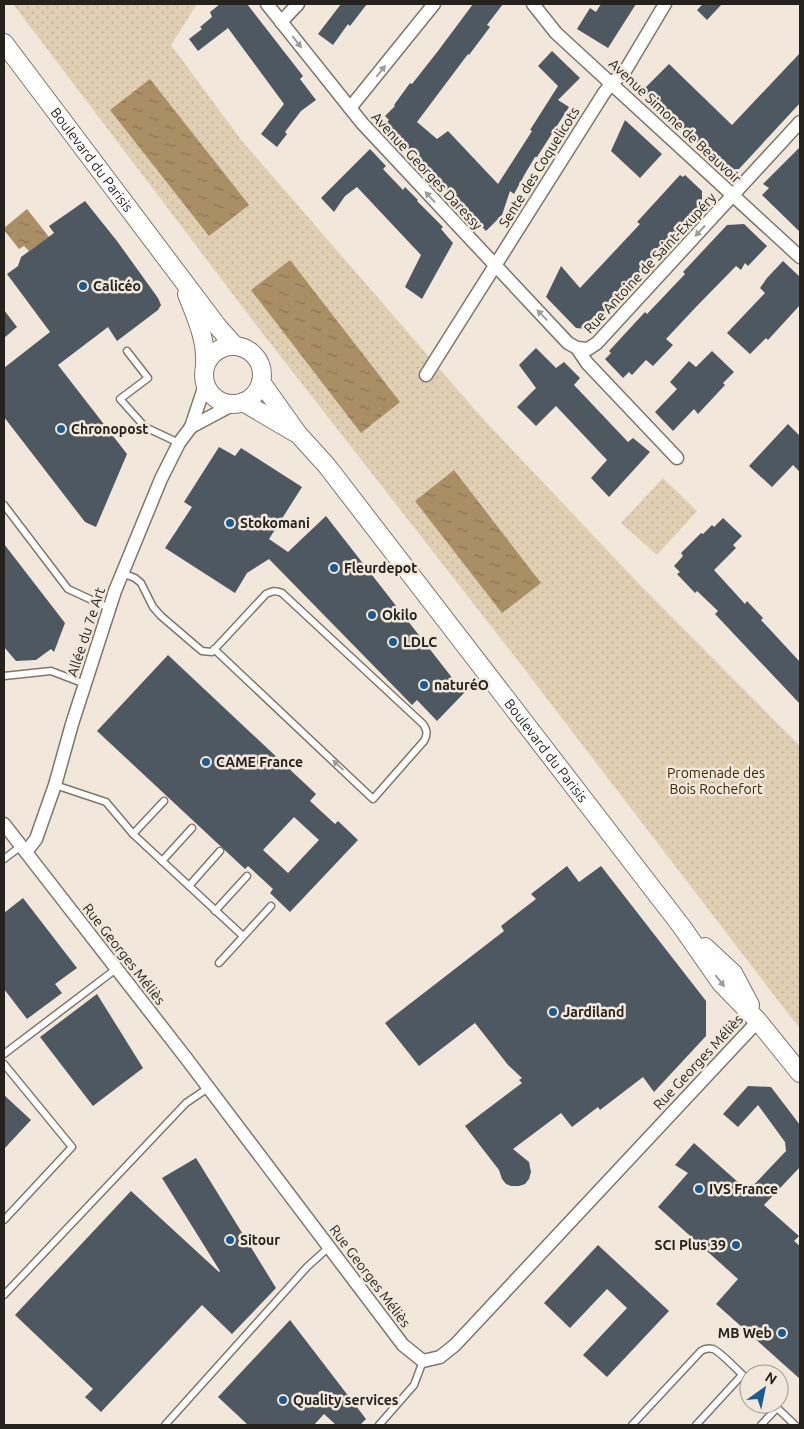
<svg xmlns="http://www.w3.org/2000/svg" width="804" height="1429" font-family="Ubuntu,sans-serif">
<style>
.park{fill:url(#park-dots)}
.water{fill:url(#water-ripples)}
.building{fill:#4e5861;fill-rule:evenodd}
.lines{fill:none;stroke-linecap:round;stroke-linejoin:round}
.lane-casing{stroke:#7d766a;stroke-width:9}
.street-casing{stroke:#7d766a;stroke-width:15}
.secondary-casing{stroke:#7d766a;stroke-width:20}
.lane{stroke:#fff;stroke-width:6}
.street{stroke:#fff;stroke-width:12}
.secondary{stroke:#fff;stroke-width:18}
.oneway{fill:#9d9c99}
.poi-dot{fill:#1a5c91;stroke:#f1e8db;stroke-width:2}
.labels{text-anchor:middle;stroke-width:5;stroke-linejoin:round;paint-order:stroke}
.street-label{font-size:14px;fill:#25221d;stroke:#f1e8db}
.poi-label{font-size:14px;font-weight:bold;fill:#25221d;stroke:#f1e8db;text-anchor:start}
.park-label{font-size:14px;fill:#3c2903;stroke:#f1e8db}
</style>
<defs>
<pattern id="park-dots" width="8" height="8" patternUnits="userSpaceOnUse" patternTransform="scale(1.25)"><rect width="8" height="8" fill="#e1cfb3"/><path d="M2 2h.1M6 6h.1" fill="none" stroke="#c1b19a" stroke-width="1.8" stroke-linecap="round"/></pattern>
<pattern id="water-ripples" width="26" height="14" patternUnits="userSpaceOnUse" patternTransform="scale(1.25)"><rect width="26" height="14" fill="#aa8f65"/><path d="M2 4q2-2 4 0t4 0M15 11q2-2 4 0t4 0" fill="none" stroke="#8a7453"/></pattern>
</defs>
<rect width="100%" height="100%" fill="#f1e8db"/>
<g class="park">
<polygon points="13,4 197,4 171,45 242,141 483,419 642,587 800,746 800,1029 512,653 260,330"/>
<polygon points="663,478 697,511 657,555 621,523"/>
</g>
<g class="water">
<polygon points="150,79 249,205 209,236 110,110"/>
<polygon points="27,209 49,237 29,251 24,246 19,249 4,230 4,228"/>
<polygon points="290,260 400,402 361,433 251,290"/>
<polygon points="454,470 541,583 502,613 415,501"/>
</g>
<g class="building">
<polygon points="220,4 247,4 303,76 300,79 316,100 301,111 285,132 287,134 277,147 261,134 284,104 228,28 198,51 189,39 202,29 200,27 212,17 210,12"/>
<polygon points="341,4 367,4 350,26 348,24 333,45 318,34"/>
<polygon points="473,4 503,4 487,25 490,27 469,55 468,54 417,122 437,139 448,131 498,184 532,131 530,130 558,86 538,66 552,51 580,78 558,100 569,107 537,157 535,157 526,172 514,194 510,191 502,215 486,231 401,141 399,143 383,126 389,120 385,116 395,106 394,105 410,83 412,84 438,51"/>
<polygon points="601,4 636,4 608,48 577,29 590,8 596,12"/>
<polygon points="703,4 722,4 707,20 697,10"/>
<polygon points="800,53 800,103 739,169 726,170 643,90 669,64 732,125"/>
<polygon points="625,120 662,154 640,178 611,151"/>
<polygon points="800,147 800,232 762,195 769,188 763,184"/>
<polygon points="370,149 386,166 383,169 403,190 405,187 418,200 417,201 443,227 441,229 453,243 422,299 405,287 421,255 357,187 345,196 334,212 321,198"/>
<polygon points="680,175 683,177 685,175 702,191 702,206 588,329 576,328 546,297 561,266 580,288 640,224 637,222"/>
<polygon points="85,201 117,241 158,298 161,305 158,310 117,341 108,327 58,365 127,454 96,527 85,522 4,417 4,368 50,332 7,274 18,266 21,257 54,233 49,226"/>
<polygon points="744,224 767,246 748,266 745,263 741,270 736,266 695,308 666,339 673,345 653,366 646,360 632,375 629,372 623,378 605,359 611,353 609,351 645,312 647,314 685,274 683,272 727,225"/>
<polygon points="783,261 800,277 800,305 768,340 766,338 750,354 727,333 765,293 760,288 767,278"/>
<polygon points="4,310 17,327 4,338"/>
<polygon points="536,348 556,368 564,362 580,378 574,385 628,442 633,438 650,452 609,497 591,478 607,460 556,406 536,426 517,407 536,388 519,365"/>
<polygon points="712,351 734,372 723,383 725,385 698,414 694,409 673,431 655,412 677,389 670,382 689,361 696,367"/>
<polygon points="788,424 800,436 800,472 793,465 772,487 749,466"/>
<polygon points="219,447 235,456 241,448 302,487 269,539 288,552 326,516 464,693 437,721 417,700 412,705 269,559 247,573 235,593 165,548 192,507 184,502"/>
<polygon points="723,518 742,536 733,545 736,548 714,570 745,604 747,601 763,618 761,620 800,662 800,704 715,614 718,611 697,591 695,593 677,574 680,572 674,566 683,556 681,553 701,533 703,534 712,525 714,527"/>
<polygon points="4,544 65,623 54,652 51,649 36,660 16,661 4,647"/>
<path d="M 168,655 L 316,794 L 310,801 L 335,824 L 338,821 L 358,840 L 290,912 L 270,893 L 273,889 L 248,866 L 245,869 L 97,731 ZM 294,817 L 319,840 L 288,873 L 263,850 Z"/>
<polygon points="567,866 579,882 601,866 706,1001 706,1036 654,1092 643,1077 600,1110 598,1107 572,1127 561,1113 513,1149 529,1162 531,1172 529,1179 525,1184 519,1186 511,1186 506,1184 502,1179 499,1170 465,1126 522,1083 519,1080 522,1078 508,1065 475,1023 419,1066 385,1023 504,931 501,926 536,899 531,894"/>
<polygon points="23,898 77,968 55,984 62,993 27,1019 4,989 4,913"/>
<polygon points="97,994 143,1068 93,1106 40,1037"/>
<polygon points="748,1086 771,1087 800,1125 800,1167 764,1205 799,1236 794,1241 800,1246 800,1379 716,1304 738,1279 658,1207 688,1173 675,1165 694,1143 748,1191 786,1151 785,1142 758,1105 738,1127 723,1114"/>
<polygon points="4,1095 31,1120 4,1149"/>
<polygon points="196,1158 276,1288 232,1334 202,1305 101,1412 85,1397 93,1389 15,1315 131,1191 219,1272 220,1271 162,1178"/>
<polygon points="598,1245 669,1311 607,1377 583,1355 627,1308 607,1289 570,1328 544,1303"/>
<polygon points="290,1320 366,1419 360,1425 336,1425 324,1414 314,1425 248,1425 218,1397"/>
</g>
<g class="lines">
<defs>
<g id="lane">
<polyline points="127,351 148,378 120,399 145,427 179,443"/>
<polyline points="4,505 68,589 109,608"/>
<path d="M 122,573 L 135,578 L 141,583 L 153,607 L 161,616 L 196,646 L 202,651 L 212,652 L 266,594 C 272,591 275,590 282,593 L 423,724 C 427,730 428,734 424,741 L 373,799 L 214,649"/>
<polyline points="4,676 51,671 85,684"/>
<polyline points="55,785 106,802 133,834 243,936"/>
<polyline points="133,834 164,801"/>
<polyline points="4,859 21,846"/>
<polyline points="162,861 192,828"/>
<polyline points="189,886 220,851"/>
<polyline points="215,911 247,876"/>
<polyline points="219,963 271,906"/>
<polyline points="4,1054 116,969"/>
<polyline points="4,1064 72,1147 4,1220"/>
<polyline points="4,1295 186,1103 208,1088"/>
<polyline points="773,1404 795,1425"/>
<polyline points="165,1425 307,1267 329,1247"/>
<polyline points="379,1425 414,1385 423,1361"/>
<path d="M 632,1425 L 701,1351 C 704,1349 709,1348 713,1349 C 720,1351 742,1375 749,1381"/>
<polyline points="696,1425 742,1375"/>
<polyline points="761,1425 777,1408"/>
</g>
<g id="street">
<polyline points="267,4 362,123 568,343 577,348 588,349 597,343 800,122"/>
<polyline points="533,4 556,33 800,257"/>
<polyline points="281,22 298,4"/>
<polyline points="350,108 434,4"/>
<polyline points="577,348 587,363 677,458"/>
<polyline points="426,375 604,93 612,83 625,71 665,4"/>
<polyline points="191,427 234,404"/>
<polyline points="4,824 186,1058 403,1345 423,1361 440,1357 455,1345 758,1021"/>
<polyline points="26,852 36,839 55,785 72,724 115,591 161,479 179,443 191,427 205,385"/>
</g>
<g id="secondary">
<path id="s1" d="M 4,43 L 218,327 L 235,346"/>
<path d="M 187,294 C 196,317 207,340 205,366"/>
<circle cx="233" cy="375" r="29"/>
<path id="s2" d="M 261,382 L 298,434 L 327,466 L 682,927 L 721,983 L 758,1021 L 800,1073"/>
<polyline points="243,402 294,432"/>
<polyline points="705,947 733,973 750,1005"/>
</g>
</defs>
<use href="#lane" class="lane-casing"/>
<use href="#street" class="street-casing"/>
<use href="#secondary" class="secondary-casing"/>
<use href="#lane" class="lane"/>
<use href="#street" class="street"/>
<use href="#secondary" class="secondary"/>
</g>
<defs><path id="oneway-solid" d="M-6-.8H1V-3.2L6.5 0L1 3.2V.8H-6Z" transform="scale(1.25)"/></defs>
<g class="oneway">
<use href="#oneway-solid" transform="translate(297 42) rotate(52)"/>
<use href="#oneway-solid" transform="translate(381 71) rotate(-51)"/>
<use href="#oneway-solid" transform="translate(430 197) rotate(-133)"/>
<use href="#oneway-solid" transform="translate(700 231) rotate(133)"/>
<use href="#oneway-solid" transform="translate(542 315) rotate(-134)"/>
<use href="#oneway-solid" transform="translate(338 765) rotate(-137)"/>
<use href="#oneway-solid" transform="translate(720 981) rotate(52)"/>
</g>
<g class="poi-dot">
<circle cx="83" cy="286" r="5"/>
<circle cx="61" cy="429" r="5"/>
<circle cx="230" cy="523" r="5"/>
<circle cx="334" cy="568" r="5"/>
<circle cx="372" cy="615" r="5"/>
<circle cx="393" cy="642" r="5"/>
<circle cx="424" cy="685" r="5"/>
<circle cx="206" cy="762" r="5"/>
<circle cx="553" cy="1012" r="5"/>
<circle cx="699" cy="1189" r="5"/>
<circle cx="230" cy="1240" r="5"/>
<circle cx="736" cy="1245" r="5"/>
<circle cx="782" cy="1333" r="5"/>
<circle cx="283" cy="1400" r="5"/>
</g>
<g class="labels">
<g class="street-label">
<text transform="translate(675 121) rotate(43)" y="5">Avenue Simone de Beauvoir</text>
<text dy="5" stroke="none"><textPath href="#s1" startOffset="146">Boulevard du Parisis</textPath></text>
<text transform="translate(539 167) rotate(-58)" y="5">Sente des Coquelicots</text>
<text transform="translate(427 171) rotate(47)" y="5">Avenue Georges Daressy</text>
<text transform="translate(650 263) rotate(-47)" y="5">Rue Antoine de Saint-Exupéry</text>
<text transform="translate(86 632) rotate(-72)" y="5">Allée du 7e Art</text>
<text dy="5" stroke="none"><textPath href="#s2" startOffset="466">Boulevard du Parisis</textPath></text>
<text transform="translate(124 954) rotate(52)" y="5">Rue Georges Méliès</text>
<text transform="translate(698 1062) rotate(-47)" y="5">Rue Georges Méliès</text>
<text transform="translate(370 1276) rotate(53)" y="5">Rue Georges Méliès</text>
</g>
<g class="poi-label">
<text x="93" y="291">Calicéo</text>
<text x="71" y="434">Chronopost</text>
<text x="240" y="528">Stokomani</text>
<text x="344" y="573">Fleurdepot</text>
<text x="382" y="620">Okilo</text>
<text x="403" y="647">LDLC</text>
<text x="434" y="690">naturéO</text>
<text x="216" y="767">CAME France</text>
<text x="563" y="1017">Jardiland</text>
<text x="709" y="1194">IVS France</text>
<text x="240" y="1245">Sitour</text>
<text x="726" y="1250" text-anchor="end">SCI Plus 39</text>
<text x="772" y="1338" text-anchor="end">MB Web</text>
<text x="293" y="1405">Quality services</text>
</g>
<g class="park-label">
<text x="716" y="778">Promenade des<tspan x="716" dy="16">Bois Rochefort</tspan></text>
</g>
</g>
<rect width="804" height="1429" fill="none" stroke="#25221d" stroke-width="10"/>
<g transform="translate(764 1389) rotate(33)"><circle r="24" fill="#f1e8db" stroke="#9f998f"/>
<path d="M0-4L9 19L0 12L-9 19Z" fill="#1a5c91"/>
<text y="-8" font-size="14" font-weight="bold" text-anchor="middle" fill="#25221d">N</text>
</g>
</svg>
